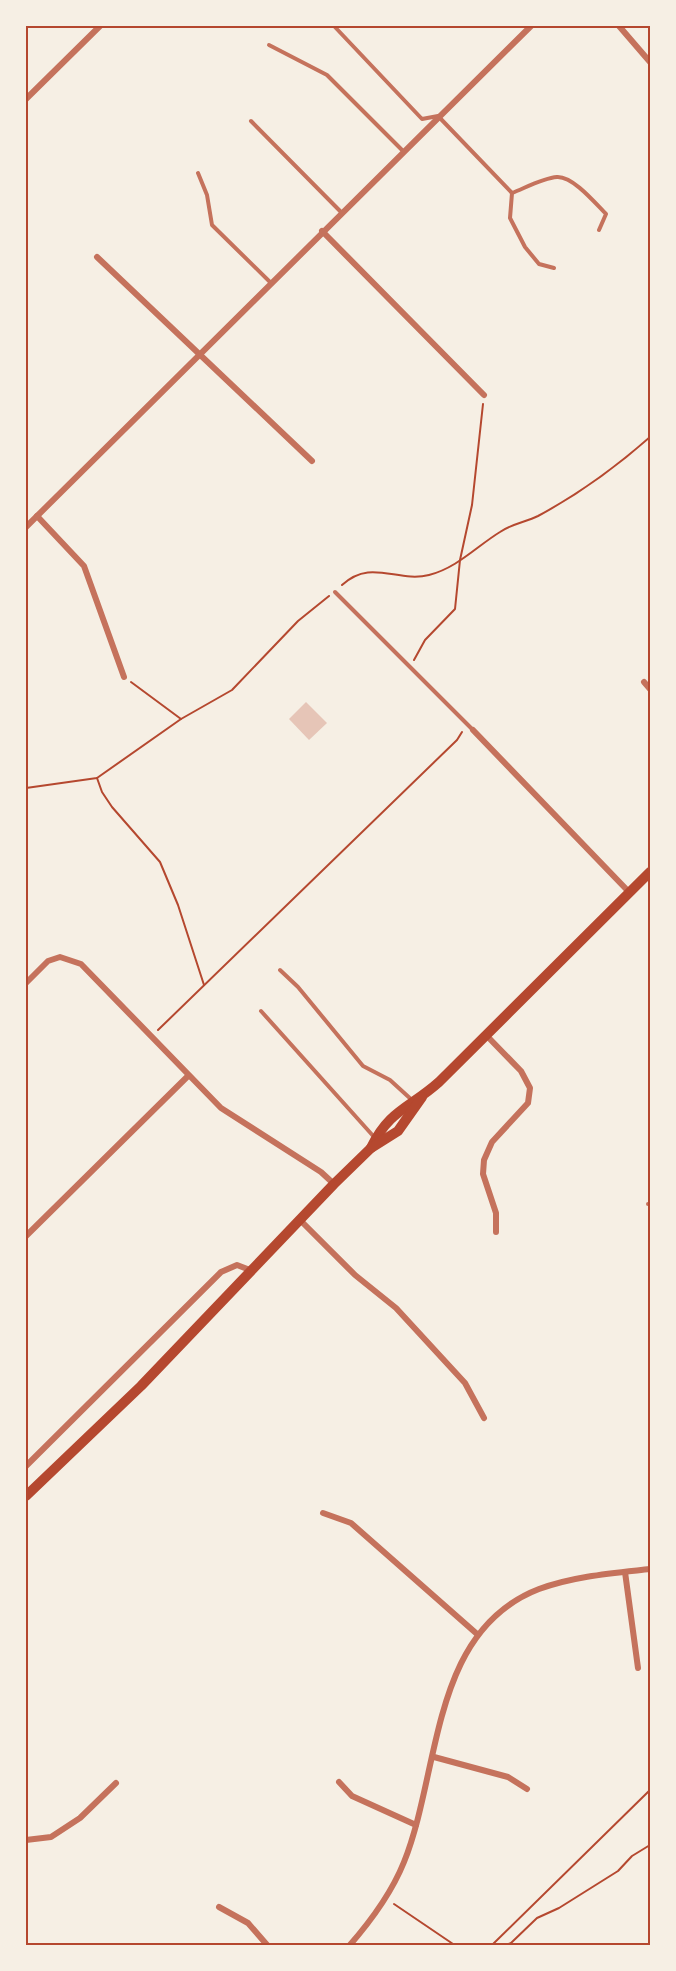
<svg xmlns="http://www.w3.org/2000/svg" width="676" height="1971" font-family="'Exo 2',sans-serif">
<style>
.building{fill:#e6c5b7}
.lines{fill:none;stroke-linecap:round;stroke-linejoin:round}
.path{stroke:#b5482f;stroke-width:2}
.service{stroke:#c5725c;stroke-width:4}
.minor{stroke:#c5725c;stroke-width:6}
.secondary{stroke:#b5482f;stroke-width:10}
.neatline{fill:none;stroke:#b5482f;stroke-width:2}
</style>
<rect width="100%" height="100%" fill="#f6efe4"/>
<polygon class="building" points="306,702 327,723 309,740 289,719"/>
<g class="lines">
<g class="path">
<path d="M 342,585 C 371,558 397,583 429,575 C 457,568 477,546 500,532 C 511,524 526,522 538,516 C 579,494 616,467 650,437"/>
<polyline points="414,660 425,640 455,609 460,560 472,505 483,404"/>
<polyline points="131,682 181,719"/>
<polyline points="97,778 102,792 112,807 160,862 178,905 204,985"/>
<polyline points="26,788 97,778 181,719 232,690 298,621 329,596"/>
<polyline points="158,1030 457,740 462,732"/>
<polyline points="394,1904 456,1946"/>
<polyline points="491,1946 650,1790"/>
<polyline points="504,1946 511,1943 537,1918 559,1908 618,1871 632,1856 650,1845"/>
</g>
<g class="service">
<polyline points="334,26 422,119 438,116 512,193"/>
<polyline points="269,45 327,75 404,152"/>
<polyline points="251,121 342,213"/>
<polyline points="198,173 207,195 212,225 271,283"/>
<path d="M 554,268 L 539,264 L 525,247 L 510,218 L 512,193 C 525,188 543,178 557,177 C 573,176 596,204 606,214 L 599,230"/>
<polyline points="335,592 473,730"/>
<polyline points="280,970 298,987 363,1066 390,1080 413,1101"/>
<polyline points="261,1011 375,1138"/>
<polyline points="648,1204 650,1204"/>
</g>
<g class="minor">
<polyline points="619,26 650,62"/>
<polyline points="26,99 100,26"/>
<polyline points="322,231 484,395"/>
<polyline points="97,257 312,461"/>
<polyline points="37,516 84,566 124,677"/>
<polyline points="26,527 531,26"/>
<polyline points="644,682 650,689"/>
<polyline points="473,730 629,892"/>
<polyline points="26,983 48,961 60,957 81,964 221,1108 321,1172 334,1184"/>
<polyline points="486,1035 521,1071 530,1088 528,1103 492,1142 484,1160 483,1174 496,1213 496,1232"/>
<polyline points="299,1219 355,1275 396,1308 465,1383 484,1418"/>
<polyline points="26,1236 188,1076"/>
<polyline points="26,1466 221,1272 237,1265 250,1270"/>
<polyline points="323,1513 351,1523 477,1634"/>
<polyline points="625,1572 638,1668"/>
<polyline points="434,1757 508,1777 527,1789"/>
<polyline points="339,1782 352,1796 416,1825"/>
<polyline points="26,1840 51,1837 80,1818 116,1783"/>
<polyline points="219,1907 248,1923 268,1946"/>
<path d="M 349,1946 C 370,1922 392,1892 404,1862 C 441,1770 430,1631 539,1589 C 574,1576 614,1573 650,1569"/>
</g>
<g class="secondary">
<path d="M 371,1148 C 389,1110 410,1108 439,1082 L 650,872"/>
<polyline points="26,1496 141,1386 334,1184 371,1148 398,1131 422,1097"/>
</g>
</g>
<rect width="676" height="1971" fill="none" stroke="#f6efe4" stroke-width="54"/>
<rect x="27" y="27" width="622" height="1917" class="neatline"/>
</svg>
